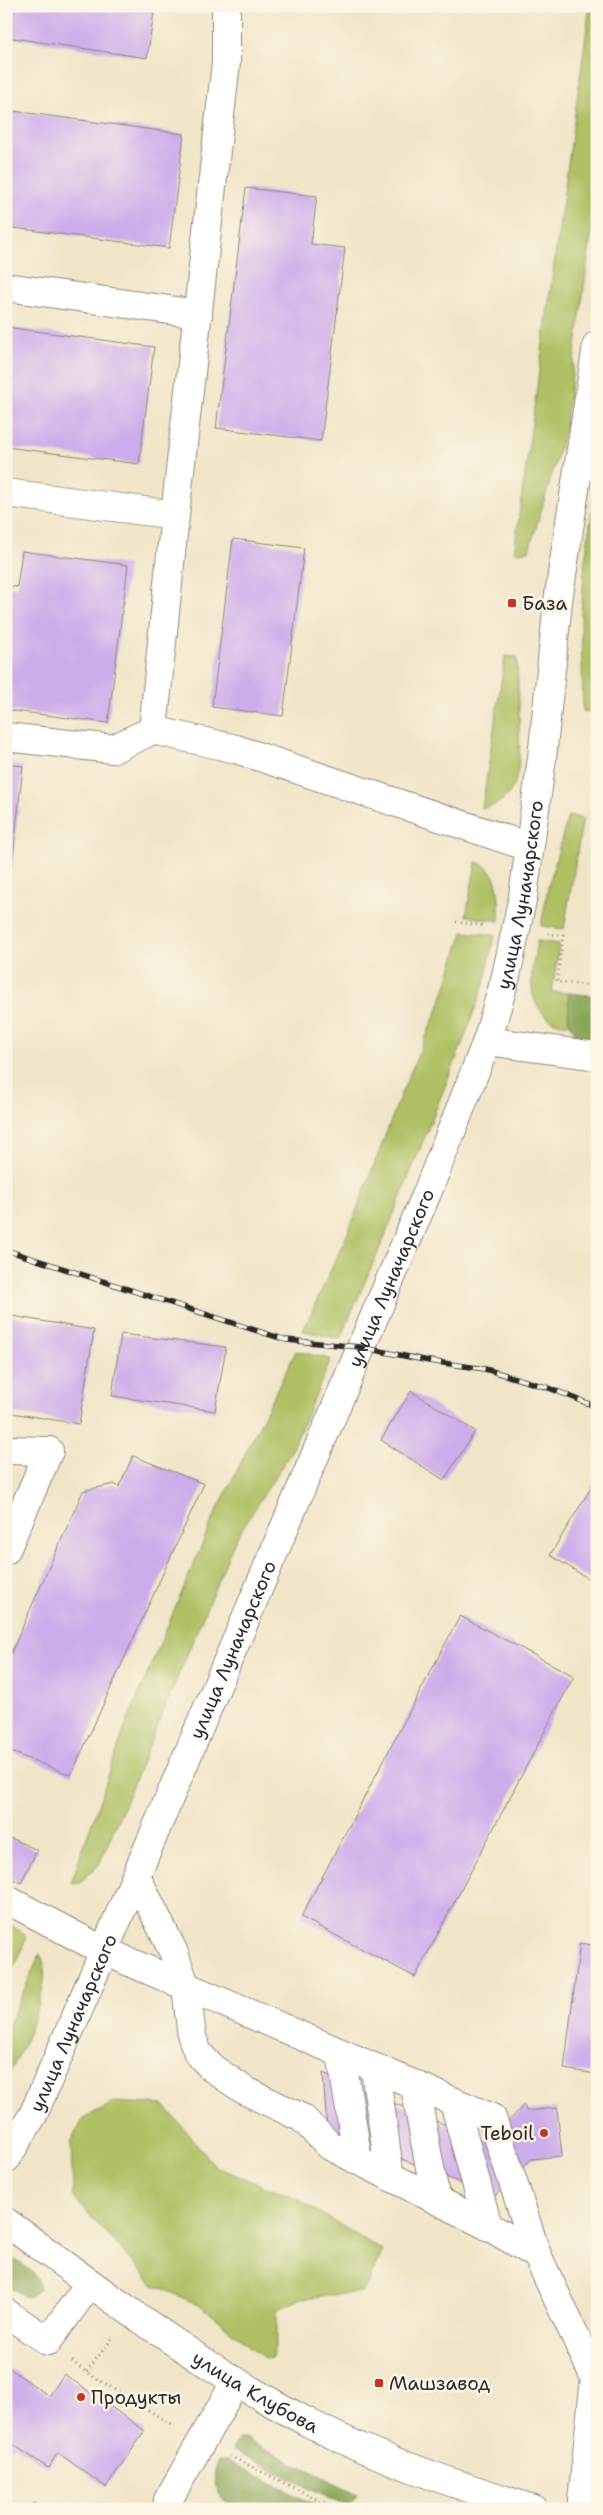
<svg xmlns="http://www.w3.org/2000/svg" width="603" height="2515" font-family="'Shantell Sans',sans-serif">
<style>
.green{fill:#aec063;stroke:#6c7647}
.forest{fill:#8aa659;stroke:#5a6842}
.building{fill:#cdaceb}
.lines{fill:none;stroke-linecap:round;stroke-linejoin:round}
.minor-casing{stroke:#8e887a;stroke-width:30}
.major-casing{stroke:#8e887a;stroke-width:30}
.path{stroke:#8e887a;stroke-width:3;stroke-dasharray:1 4;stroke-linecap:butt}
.minor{stroke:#fff;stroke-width:28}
.major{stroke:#fff;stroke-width:28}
.rail-casing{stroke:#2b2b2b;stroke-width:5.5}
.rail{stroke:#fcf5e5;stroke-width:4;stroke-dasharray:11;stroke-linecap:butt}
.poi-dot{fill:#c8321e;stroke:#fcf5e5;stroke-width:2}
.labels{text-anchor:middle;stroke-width:5;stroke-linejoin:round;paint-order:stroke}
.poi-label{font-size:19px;fill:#2b2b2b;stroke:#fcf5e5;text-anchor:start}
.street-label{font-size:19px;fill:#2b2b2b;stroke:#fcf5e5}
</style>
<rect width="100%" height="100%" fill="#fcf5e5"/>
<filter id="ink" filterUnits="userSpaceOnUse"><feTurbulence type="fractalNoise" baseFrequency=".02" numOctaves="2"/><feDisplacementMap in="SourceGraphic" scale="10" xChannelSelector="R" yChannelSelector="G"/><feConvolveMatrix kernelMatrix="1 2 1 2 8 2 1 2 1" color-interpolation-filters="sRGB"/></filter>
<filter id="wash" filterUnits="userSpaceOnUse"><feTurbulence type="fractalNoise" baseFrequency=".0096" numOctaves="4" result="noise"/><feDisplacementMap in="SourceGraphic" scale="20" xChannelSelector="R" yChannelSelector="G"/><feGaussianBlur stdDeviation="1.12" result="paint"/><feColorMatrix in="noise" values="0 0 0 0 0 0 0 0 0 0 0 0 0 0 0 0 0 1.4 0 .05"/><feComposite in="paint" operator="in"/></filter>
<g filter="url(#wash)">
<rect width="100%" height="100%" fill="#f1e5c8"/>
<g class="green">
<polygon points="590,6 597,6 597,193 564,434 529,551 514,552"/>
<polygon points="597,477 597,714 583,711 581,616 585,560"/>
<path d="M 505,656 L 517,657 C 517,685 525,766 513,787 C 507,799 495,807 482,808 Z"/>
<polygon points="568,816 583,818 564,929 541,926 548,888"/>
<path d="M 476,862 C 502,870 499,898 499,921 L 466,916 Z"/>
<polygon points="463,932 495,935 484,984 466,1034 385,1236 340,1339 303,1331 350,1228 401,1094 441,1002"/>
<path d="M 537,941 L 559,944 L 552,992 L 569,993 L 568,1024 C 560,1025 553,1022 546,1016 C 524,998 533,966 537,941 Z"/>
<polygon points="296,1351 331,1359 291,1452 235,1540 99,1865 80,1882 71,1883 127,1722 212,1521"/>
<polygon points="6,1921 27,1937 6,1985"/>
<path d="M 40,1954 C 58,1981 18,2054 6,2082 L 6,2031 Z"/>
<polygon points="115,2102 164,2105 216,2167 299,2200 383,2251 363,2292 302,2298 277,2310 277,2337 272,2358 265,2359 203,2307 153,2284 73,2197 71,2142 84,2118"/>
</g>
<g class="forest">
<path d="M 569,993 L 597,996 L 597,1047 C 566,1029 568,1028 569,993 Z"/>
<path d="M 6,2255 C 21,2264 39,2270 39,2289 L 31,2297 L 26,2297 L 6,2284 Z"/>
<polygon points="238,2439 245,2439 358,2494 349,2507 232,2450"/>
<path d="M 219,2460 L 227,2460 L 324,2509 L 236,2509 C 218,2497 208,2481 219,2460 Z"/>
</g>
<g id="blocks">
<g class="building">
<polygon points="6,6 155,6 147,58 6,37"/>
<polygon points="6,110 184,134 169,248 6,227"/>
<polygon points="246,188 317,196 311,244 345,248 321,441 216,428"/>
<polygon points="6,327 154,347 139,464 6,447"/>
<polygon points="233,539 304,548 283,716 212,707"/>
<polygon points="22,551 128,565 108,723 6,710 6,586 17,587"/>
<polygon points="6,764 23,766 12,866 6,865"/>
<polygon points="6,1315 94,1330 79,1424 6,1412"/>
<polygon points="121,1334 226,1347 215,1411 112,1396"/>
<polygon points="411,1391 475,1431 444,1480 381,1440"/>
<polygon points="133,1456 204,1484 71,1775 6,1750 6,1664 83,1491 114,1484 119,1487"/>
<polygon points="597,1478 597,1584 550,1555"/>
<polygon points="460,1616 574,1676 415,1977 301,1917"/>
<polygon points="6,1836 37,1850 21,1883 6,1876"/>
<polygon points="580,1943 597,1946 597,2074 564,2069"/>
<polygon points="323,2073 488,2143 524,2105 526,2111 557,2108 562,2156 531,2159 494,2197 327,2128"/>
<polygon points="6,2366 49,2396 64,2374 145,2431 106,2487 58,2453 48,2468 14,2445 6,2456"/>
<polygon points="35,2502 44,2509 30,2509"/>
</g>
</g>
</g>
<g filter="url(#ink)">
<use href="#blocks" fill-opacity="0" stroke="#8e887a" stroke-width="1"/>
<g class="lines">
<defs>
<g id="minor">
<polyline points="226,6 226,62 175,515 153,730 236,749 529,847"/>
<polyline points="6,287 198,314"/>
<polyline points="6,493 175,515"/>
<polyline points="6,737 113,749 153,730"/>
<polyline points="487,1041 597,1056"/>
<polyline points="6,1450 49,1451 6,1550"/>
<polyline points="136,1876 173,1951 186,1987 192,2037 198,2053 212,2068 244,2090 302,2118 330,2146 488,2226 537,2255"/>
<polyline points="6,1899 104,1951 492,2118 537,2255 595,2378 581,2509"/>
<polyline points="341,2054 358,2161"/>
<polyline points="375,2069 390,2177"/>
<polyline points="415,2087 436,2200"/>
<polyline points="454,2102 488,2226"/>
<path id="s1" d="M 6,2159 L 33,2115 L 104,1951 L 427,1193 L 487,1041 L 506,976 L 523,896 L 542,758 L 558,601 L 597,345"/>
<polyline points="6,2313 48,2341 90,2283"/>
<polyline points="167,2509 168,2500 236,2381"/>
</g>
<g id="major">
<path id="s2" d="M 6,2222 C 105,2294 204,2369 313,2425 C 383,2461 458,2485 533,2509"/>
</g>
</defs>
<use href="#minor" class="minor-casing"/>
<use href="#major" class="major-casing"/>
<g class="path">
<polyline points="456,922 485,926"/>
<polyline points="548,934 563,935 557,982 597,986"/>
<polyline points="112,2339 86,2372 174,2426"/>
<polyline points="72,2361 86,2372"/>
<polyline points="230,2456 337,2509"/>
</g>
<use href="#minor" class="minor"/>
<use href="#major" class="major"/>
<defs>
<polyline id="rail" points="6,1250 286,1340 360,1347 429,1361 485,1369 549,1388 597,1407"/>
</defs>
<use href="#rail" class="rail-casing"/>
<use href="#rail" class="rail"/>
</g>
</g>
<g class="poi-dot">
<rect x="507" y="598" width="10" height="10" rx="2.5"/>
<circle cx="544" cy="2133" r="5"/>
<rect x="374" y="2378" width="10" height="10" rx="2.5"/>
<circle cx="81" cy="2397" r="5"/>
</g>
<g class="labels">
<g class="poi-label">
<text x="522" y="610">База</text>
<text x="534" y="2140" text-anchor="end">Teboil</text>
<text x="389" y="2390">Машзавод</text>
<text x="91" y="2404">Продукты</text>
</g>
<g class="street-label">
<text dy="7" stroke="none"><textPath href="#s1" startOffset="1368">улица Луначарского</textPath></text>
<text dy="7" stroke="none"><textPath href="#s1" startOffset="962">улица Луначарского</textPath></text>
<text dy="7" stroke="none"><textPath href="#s1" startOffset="558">улица Луначарского</textPath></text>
<text dy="7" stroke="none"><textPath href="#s1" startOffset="152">улица Луначарского</textPath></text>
<text dy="7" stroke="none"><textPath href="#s2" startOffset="302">улица Клубова</textPath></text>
</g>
</g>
<rect width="603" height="2515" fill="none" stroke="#fcf5e5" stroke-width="25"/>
</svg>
